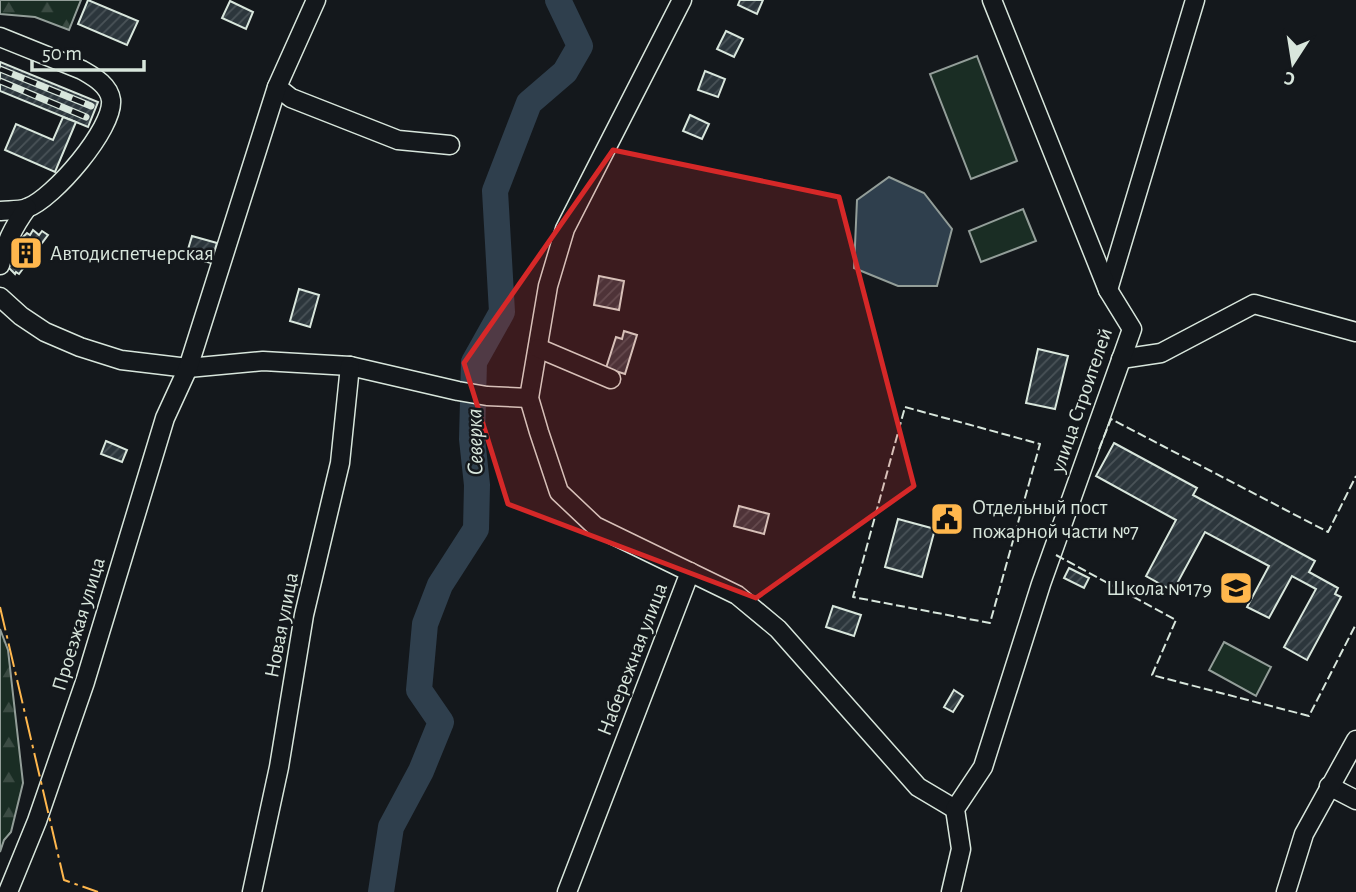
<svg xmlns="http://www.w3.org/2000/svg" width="1356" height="892" font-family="'Alegreya Sans',sans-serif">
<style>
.forest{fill:url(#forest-firs);stroke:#939e99;stroke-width:2}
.pitch{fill:#1a2d24;stroke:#939e99;stroke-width:2}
.water{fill:#2f3f4d;stroke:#939e99;stroke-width:2}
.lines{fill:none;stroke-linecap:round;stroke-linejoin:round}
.river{stroke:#2f3f4d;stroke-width:26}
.building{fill:url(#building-hatch);stroke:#d8e6dc;stroke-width:2}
.minor-casing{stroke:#d8e6dc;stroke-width:21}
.minor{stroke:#14181c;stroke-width:18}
.rail-casing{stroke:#d8e6dc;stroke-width:7}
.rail{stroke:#14181c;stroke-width:4.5;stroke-dasharray:13;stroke-linecap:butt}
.fence{stroke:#d8e6dc;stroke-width:2;stroke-dasharray:9 3.5;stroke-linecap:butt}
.power{stroke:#ffb74d;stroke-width:2;stroke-dasharray:24 5 3.5 5;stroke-linecap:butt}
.marked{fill:#d62828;fill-opacity:0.2;stroke:#d62828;stroke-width:5;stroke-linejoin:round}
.labels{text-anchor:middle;stroke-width:5;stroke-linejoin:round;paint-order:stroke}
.poi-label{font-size:21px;fill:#d8e6dc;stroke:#14181c;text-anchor:start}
.street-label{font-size:21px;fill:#d8e6dc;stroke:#14181c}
.water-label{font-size:23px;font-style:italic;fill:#d8e6dc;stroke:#14181c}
</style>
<defs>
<pattern id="forest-firs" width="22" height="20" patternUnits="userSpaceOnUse" patternTransform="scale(1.75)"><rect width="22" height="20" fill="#1a2d24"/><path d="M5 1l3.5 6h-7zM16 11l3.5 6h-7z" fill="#3b4b43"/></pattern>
<pattern id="building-hatch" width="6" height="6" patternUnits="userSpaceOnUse" patternTransform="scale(1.75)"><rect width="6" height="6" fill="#2c363c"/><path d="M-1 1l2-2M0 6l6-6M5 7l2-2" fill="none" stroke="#4a5358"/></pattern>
</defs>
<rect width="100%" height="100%" fill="#14181c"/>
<g class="forest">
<polygon points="0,0 81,0 69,30 35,17 0,14"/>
<polygon points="0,629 8,650 23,783 11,832 4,840 0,852"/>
</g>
<g class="pitch">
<polygon points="977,56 1017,161 971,179 930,74"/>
<polygon points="1023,209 1036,241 981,262 969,231"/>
<polygon points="1224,642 1271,667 1256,696 1209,670"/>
</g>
<polygon class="water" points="889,177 924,193 952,229 937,286 898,286 854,268 857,200"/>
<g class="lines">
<polyline class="river" points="381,892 391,827 421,771 441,722 419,690 425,624 440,585 476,529 477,485 472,439 474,362 502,312 495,191 529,103 565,72 580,46 558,0"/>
</g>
<g class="building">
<polygon points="88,0 138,21 127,45 78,24"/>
<polygon points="740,0 763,0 757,14 738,5"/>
<polygon points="230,1 253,12 246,29 222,18"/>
<polygon points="726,31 743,39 734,57 717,49"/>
<polygon points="0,62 98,102 88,127 0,91"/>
<polygon points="705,71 725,79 718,97 698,90"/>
<polygon points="690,115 709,124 702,139 683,131"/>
<polygon points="63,117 76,122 55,172 5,150 16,124 53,140"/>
<polygon points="33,230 39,235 42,231 48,235 19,274 16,272 15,274 7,266 26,240 23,237 27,233 30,235"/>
<polygon points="192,236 217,243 211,263 186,256"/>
<polygon points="599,276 624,281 619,310 594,305"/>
<polygon points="299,289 319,295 310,327 290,321"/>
<polygon points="624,331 637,335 625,374 606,368 616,337 622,339"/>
<polygon points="1038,349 1068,356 1055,409 1026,403"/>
<polygon points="106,441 127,450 122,462 101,454"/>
<polygon points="1114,443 1197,488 1193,495 1315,561 1309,572 1338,588 1335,594 1341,597 1307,660 1284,647 1316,589 1292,576 1269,618 1247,607 1269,566 1205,532 1173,591 1146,576 1176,520 1096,476"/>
<polygon points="739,506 769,514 764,534 734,526"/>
<polygon points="898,519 935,529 922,577 885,567"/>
<polygon points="1069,568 1089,578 1084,588 1064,578"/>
<polygon points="833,606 861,615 854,636 826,627"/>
<polygon points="954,690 963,696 953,712 944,707"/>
</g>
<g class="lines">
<defs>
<g id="minor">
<polyline points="682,0 565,229 548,286 529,398 539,432 559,492 595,526 737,595 778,629 918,787 955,809"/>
<path d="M 0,37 L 82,70 C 94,77 109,85 111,100 C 114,128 53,199 27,208 C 19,211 8,210 0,211"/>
<polyline points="277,87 291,98 398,140 450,145"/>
<path d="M 0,265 C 7,241 12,229 27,208"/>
<polyline points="1108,290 1195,0"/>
<polyline points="0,297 21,316 45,332 80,347 121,360 188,368 263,361 350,366 458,391 487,396 529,398"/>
<polyline points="538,348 611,379"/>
<polyline points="1121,359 1161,353 1254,304 1356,332"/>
<polyline points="1329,786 1356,800"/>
<polyline points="8,892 37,821 85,682 165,418 188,368 277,87 316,0"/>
<polyline points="252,892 279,767 304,615 340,463 350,366"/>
<polyline points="567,892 690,572"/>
<polyline points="951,892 961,849 955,809 983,767 1041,584 1132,329 1108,290 992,0"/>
<polyline points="1286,892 1304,834 1356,740"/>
</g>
</defs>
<use href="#minor" class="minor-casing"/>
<use href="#minor" class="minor"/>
<defs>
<g id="rail">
<polyline points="0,69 91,106"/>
<polyline points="0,81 86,117"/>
</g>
</defs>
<use href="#rail" class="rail-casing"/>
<use href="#rail" class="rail"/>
<g class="fence">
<polygon points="905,407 1040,444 990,623 853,597"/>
<polyline points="1099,449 1111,419 1328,532 1356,476"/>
<polyline points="1056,555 1176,620 1152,675 1309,716 1356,624"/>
</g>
<polyline class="power" points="0,607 64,880 98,892"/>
</g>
<path class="marked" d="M 613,150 L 839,197 L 914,486 L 756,598 L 508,504 L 464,363 Z"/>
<defs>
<symbol id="building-square" viewBox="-11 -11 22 22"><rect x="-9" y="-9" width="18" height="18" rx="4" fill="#ffb74d" stroke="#14181c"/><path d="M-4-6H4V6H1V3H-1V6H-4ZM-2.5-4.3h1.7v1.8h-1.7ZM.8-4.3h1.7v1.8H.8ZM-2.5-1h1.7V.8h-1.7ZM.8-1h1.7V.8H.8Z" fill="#111"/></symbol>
<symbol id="civic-square" viewBox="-11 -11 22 22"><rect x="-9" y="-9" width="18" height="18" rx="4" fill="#ffb74d" stroke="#14181c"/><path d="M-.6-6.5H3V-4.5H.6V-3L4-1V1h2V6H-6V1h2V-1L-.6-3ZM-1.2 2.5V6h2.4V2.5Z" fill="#111"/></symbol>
<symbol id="school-square" viewBox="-11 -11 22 22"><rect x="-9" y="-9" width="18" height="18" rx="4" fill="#ffb74d" stroke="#14181c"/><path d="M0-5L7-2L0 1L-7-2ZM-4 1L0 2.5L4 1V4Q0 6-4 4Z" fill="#111"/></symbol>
</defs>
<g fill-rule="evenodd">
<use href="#building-square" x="7" y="234" width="38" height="38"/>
<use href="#civic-square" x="928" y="500" width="38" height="38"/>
<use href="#school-square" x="1217" y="569" width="38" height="38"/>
</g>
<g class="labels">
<g class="poi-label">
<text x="50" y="260">Автодиспетчерская</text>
<text x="972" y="514">Отдельный пост<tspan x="972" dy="24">пожарной части №7</tspan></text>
<text x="1212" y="595" text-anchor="end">Школа №179</text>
</g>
<g class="street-label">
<text transform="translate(1081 400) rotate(-71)" y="7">улица Строителей</text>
<text transform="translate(78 624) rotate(-73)" y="7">Проезжая улица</text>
<text transform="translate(281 625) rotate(-79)" y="7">Новая улица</text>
<text transform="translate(632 659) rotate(-69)" y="7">Набережная улица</text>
</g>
<g class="water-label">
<text transform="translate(474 442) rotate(-91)" y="8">Северка</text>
</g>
</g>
<g transform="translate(1293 63) rotate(192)" stroke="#14181c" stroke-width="5" paint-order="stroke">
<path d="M0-5L12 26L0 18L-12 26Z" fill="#d8e6dc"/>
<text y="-10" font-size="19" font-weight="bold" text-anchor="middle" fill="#d8e6dc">С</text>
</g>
<path d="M32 60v10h112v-10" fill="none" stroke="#d8e6dc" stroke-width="3.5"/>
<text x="42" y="60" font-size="21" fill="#d8e6dc" stroke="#14181c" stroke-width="5" paint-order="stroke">50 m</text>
</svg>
